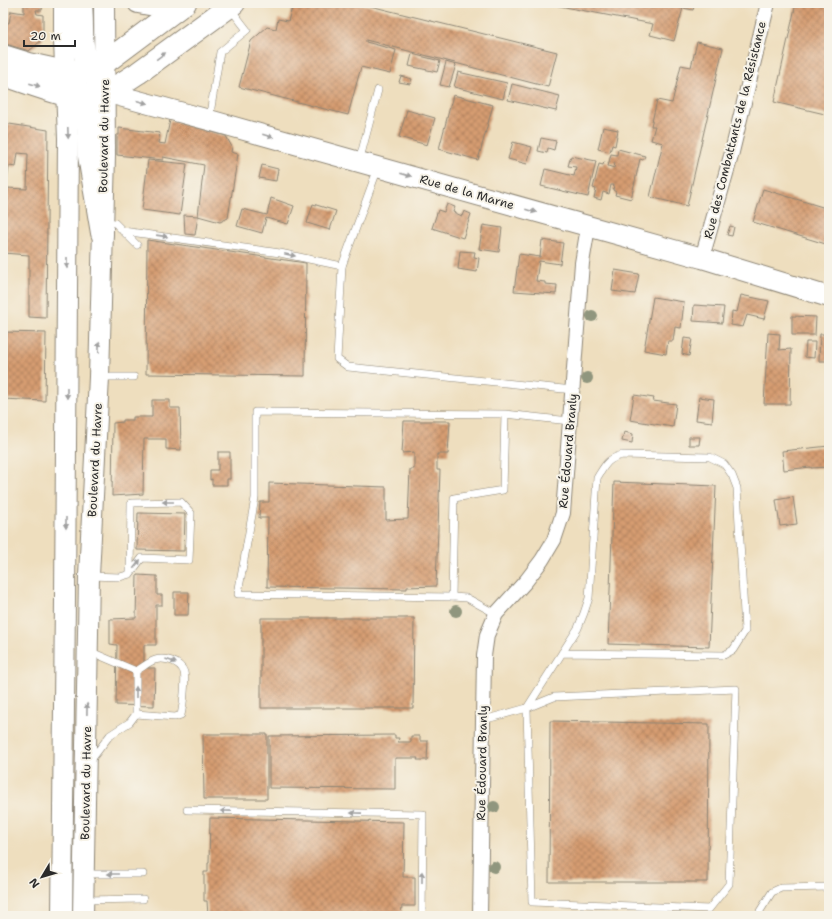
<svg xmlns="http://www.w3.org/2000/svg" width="832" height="919" font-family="'Shantell Sans',sans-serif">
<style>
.building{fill:url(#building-cross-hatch);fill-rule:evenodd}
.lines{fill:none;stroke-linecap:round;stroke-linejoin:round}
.lane-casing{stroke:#8c8474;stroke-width:8}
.street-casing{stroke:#8c8474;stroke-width:16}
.secondary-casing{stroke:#8c8474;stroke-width:22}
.primary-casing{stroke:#8c8474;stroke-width:24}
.lane{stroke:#fff;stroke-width:7}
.street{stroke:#fff;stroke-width:14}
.secondary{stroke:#fff;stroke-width:20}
.primary{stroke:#fff;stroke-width:22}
.tree{fill:#90967e}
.oneway{fill:#a0a0a0}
.labels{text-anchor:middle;stroke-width:4;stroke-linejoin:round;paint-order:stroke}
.street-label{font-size:12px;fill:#2b2b2b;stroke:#f7f3e8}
</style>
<defs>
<pattern id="building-cross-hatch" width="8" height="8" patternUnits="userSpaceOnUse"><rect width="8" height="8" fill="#d59c71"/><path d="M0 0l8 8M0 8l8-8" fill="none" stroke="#ad7f5d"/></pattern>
</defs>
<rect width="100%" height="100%" fill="#f7f3e8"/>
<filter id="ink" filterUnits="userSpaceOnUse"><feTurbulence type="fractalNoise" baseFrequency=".025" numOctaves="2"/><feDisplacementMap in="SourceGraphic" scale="8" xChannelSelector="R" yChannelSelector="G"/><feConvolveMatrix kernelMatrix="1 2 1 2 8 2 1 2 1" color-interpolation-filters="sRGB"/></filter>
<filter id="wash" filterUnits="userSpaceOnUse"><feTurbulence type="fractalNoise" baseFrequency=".012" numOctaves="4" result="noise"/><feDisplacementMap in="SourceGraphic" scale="16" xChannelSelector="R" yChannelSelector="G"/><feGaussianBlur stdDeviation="0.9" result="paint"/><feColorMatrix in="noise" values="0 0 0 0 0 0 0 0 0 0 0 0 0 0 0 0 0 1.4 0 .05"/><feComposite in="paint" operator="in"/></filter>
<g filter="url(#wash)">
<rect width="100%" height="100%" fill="#eedebe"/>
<g id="blocks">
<g class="building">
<polygon points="24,3 43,3 42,10 36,10 37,14 43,15 43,39 29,51 5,44 6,43 3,42 3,22 9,23 11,11 24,13"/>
<polygon points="299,3 358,3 557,52 548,87 366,40 366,42 396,50 390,74 361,67 348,115 239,87 251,41 267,27 276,29 278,19 288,21 292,8"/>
<polygon points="544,3 695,3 693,10 683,8 674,41 650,35 653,24"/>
<polygon points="796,3 829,3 829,115 774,102"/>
<polygon points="697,42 723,48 687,206 650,197 663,143 651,140 655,126 651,126 657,100 672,103 681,65 691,67"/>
<polygon points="412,54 440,61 437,72 409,66"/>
<polygon points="446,62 456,65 449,87 440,85"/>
<polygon points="458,72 507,83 503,99 454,87"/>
<polygon points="401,76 412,79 410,84 399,82"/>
<polygon points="512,84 560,96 556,111 508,100"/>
<polygon points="453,95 493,105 478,160 439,149"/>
<polygon points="407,110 435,118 427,145 399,137"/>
<polygon points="170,120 226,136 232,147 231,152 238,154 228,218 220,222 198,216 204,165 163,157 163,160 117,155 117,135 119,135 119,128 160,133 158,143 165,144"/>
<path d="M 3,123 L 48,130 L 46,318 L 29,317 L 29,255 L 3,253 ZM 18,153 L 28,154 L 27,189 L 6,188 L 9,166 L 16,167 Z"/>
<polygon points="603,127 618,130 615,146 612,145 610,152 598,149"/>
<polygon points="541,138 556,141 554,150 548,148 547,153 538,151"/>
<polygon points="513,142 532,147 527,164 508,159"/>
<polygon points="618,149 645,156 643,160 640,159 631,199 615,195 616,192 613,190 614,185 611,185 609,194 603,192 601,200 594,198 596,189 593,188 599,164 603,165 604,162 609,163 608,166 614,168 615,163 609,162 611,154 617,155"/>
<polygon points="571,156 596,161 588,197 541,186 545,169 574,176 576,167 568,166"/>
<polygon points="148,160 187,164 180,215 142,210"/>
<polygon points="262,165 278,169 276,181 259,178"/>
<polygon points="763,189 829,209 829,245 753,222"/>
<polygon points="271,198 294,206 288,224 266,218 262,233 237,226 242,209 267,215"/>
<polygon points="313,204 336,211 330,230 307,223"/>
<polygon points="447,204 455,207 453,212 462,216 464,211 471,214 463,238 432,228 438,210 444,212"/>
<polygon points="184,215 198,216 195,235 185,234"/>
<polygon points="483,225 502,228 499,252 479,249"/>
<polygon points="730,226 734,227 732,236 727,235"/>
<polygon points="147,240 306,263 305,376 146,374"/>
<polygon points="542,240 563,243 560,264 539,261 536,281 545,282 545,284 557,285 556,294 514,291 519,254 540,257"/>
<polygon points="460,251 475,252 474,257 479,258 477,272 458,269"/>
<polygon points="615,270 639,274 635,294 612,291"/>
<polygon points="741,295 769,301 764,319 747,315 743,327 731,325 732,311 737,312"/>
<polygon points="653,297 684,302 681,328 675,327 673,341 668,341 666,354 644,350"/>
<polygon points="694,305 724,307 722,323 693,321"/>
<polygon points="792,316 816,317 815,335 792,335"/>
<polygon points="3,332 46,333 45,401 3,399"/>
<polygon points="768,333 780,334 779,350 791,349 790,404 764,404"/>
<polygon points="820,334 829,334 829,361 819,361"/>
<polygon points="684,338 692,339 689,356 682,354"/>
<polygon points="806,342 815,342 814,358 805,357"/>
<polygon points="634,395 654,398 653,401 676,404 673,427 630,420"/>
<polygon points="699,397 714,399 712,422 696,420"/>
<polygon points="152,400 170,400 170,408 180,408 181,450 166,449 166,439 144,439 143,494 112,496 113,423 123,422 123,420 133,420 133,417 152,417"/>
<polygon points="404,421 450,421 448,454 437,454 437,470 440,470 436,586 407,587 407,589 267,587 268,518 259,518 260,502 269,502 269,483 386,487 386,520 408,519 410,469 414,469 414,452 402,453"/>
<polygon points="624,432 633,434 632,443 622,441"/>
<polygon points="689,437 700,437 699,445 689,445"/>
<polygon points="829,446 829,467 811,468 811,467 784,470 782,451"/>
<polygon points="218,452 230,452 230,479 227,479 227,485 212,485 212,479 210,480 210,470 218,470"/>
<polygon points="614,482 716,486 709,647 608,644"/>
<polygon points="793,497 797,524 780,526 776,500"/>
<polygon points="138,513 185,514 184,551 137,550"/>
<polygon points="137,575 157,576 157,595 162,595 162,605 156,605 156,645 144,645 144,668 155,668 154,706 116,705 117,645 110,644 110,619 136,618"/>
<polygon points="174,592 189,592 188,615 174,615"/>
<polygon points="261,618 414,618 413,708 261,708"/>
<polygon points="550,721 709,724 708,882 549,882"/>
<polygon points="203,734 267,734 267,799 204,799"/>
<polygon points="395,735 395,738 399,738 398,742 411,742 411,736 420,736 420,741 428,741 427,760 417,760 418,758 395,758 395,789 269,788 269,736"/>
<polygon points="210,818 404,822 403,877 415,877 415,906 402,906 401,916 208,916 207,901 204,901 204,872 208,872 208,863 209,863"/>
</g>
</g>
</g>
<g filter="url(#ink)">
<use href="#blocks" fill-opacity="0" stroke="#8c8474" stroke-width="1"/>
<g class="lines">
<defs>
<g id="lane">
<polyline points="209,120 220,52 247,30 230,8"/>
<polyline points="359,162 378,90"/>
<polyline points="378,168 342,266 337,359 348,367 573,390"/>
<polyline points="105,222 115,223 137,245"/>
<polyline points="123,231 280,253 342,266"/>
<polyline points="101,377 134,377"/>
<polyline points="505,414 503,490 454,498 452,597 238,594 255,498 255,412 505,414 570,421"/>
<polyline points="89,576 120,577 130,574 142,558 189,560 191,513 181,502 131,503 130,574"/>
<polyline points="452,597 467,598 496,614"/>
<polyline points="89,651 136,671 136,714 130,722 110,735 91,760"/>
<path d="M 136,671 C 142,668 148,662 155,660 C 164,657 180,661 184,672 C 186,679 183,707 181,715 L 175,717 L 136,714"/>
<path d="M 483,720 L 527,708 L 554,697 L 736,689 L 729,884 L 709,909 L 532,902 L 527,708 L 578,628 L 584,613 L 589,598 L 597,478 C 605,465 607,459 622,455 L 710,457 L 724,464 L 732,475 L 737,488 L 745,631 L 733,650 L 724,655 L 562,653"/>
<polyline points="187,810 423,814 422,916"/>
<polyline points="85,874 143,874"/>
<polyline points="84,900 143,899"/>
<polyline points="760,916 760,911 772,892 781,888 829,887"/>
</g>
<g id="street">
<polyline points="702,258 731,156 768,3"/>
<polyline points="480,916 484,656 487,635 496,614 526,581 542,560 554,540 563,513 582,263 588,227"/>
</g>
<g id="secondary">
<polyline points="138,3 149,5 165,3"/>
<polyline points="105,92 209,120 702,258 829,297"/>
<polyline points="62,916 65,600 68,138 64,41 64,3"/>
<polyline points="83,916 89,576 99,377 105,156 104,3"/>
</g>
<g id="primary">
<path d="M 81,3 C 84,35 77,51 97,80"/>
<polyline points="3,56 29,64 65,72 89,69 110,59 185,3"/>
<path d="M 3,75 C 25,81 68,100 89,97 C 106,95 124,82 138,73 L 234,3"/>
<polyline points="76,86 82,97 88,126 89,156 102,233"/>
</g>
</defs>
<use href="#lane" class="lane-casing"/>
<use href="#street" class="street-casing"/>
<use href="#secondary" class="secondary-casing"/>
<use href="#primary" class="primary-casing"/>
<use href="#lane" class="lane"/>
<use href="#street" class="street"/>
<use href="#secondary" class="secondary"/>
<use href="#primary" class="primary"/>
</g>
<g class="tree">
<circle cx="592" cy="316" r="6"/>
<circle cx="587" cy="378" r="6"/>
<circle cx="456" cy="611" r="6"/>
<circle cx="494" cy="807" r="6"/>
<circle cx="494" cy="867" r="6"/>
</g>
<defs><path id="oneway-solid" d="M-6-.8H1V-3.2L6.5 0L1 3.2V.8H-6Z"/></defs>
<g class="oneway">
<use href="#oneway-solid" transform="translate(161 56) rotate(-36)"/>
<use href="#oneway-solid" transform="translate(35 85) rotate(17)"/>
<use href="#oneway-solid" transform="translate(142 102) rotate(15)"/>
<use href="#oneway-solid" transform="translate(68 133) rotate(88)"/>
<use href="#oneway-solid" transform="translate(268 136) rotate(16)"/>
<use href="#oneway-solid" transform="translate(406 175) rotate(16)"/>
<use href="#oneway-solid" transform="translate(531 211) rotate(16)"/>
<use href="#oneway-solid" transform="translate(162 236) rotate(8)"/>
<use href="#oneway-solid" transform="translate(290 255) rotate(12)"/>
<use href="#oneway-solid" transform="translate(67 263) rotate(90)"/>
<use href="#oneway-solid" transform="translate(99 347) rotate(-88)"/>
<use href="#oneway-solid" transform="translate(67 393) rotate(90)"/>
<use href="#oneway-solid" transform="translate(168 502) rotate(180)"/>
<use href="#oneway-solid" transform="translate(66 523) rotate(90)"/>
<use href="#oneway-solid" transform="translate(137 564) rotate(-52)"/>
<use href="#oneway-solid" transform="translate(171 661) rotate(20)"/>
<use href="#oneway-solid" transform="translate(136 692) rotate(-90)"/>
<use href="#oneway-solid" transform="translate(87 709) rotate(-89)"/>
<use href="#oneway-solid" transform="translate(226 811) rotate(-179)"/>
<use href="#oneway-solid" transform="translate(356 813) rotate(-179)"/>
<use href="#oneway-solid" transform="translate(113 874) rotate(-180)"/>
<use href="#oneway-solid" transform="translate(422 877) rotate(-90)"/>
</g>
</g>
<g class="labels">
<g class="street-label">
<text transform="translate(735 130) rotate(-76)" y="4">Rue des Combattants de la Résistance</text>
<text transform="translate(104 136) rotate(-89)" y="4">Boulevard du Havre</text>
<text transform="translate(467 192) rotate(16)" y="4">Rue de la Marne</text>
<text transform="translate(568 451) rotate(-85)" y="4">Rue Édouard Branly</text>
<text transform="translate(95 460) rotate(-87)" y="4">Boulevard du Havre</text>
<text transform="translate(482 763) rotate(-89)" y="4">Rue Édouard Branly</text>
<text transform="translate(86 783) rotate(-89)" y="4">Boulevard du Havre</text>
</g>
</g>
<rect width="832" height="919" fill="none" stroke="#f7f3e8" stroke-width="16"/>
<g transform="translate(42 877) rotate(232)" stroke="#f7f3e8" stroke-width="3" paint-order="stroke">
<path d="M0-3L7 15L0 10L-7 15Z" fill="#2b2b2b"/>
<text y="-6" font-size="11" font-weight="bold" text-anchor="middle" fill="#2b2b2b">N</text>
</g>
<path d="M24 40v6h51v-6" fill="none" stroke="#2b2b2b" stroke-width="2"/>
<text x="30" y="40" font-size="12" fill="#2b2b2b" stroke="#f7f3e8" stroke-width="3" paint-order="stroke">20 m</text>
</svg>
